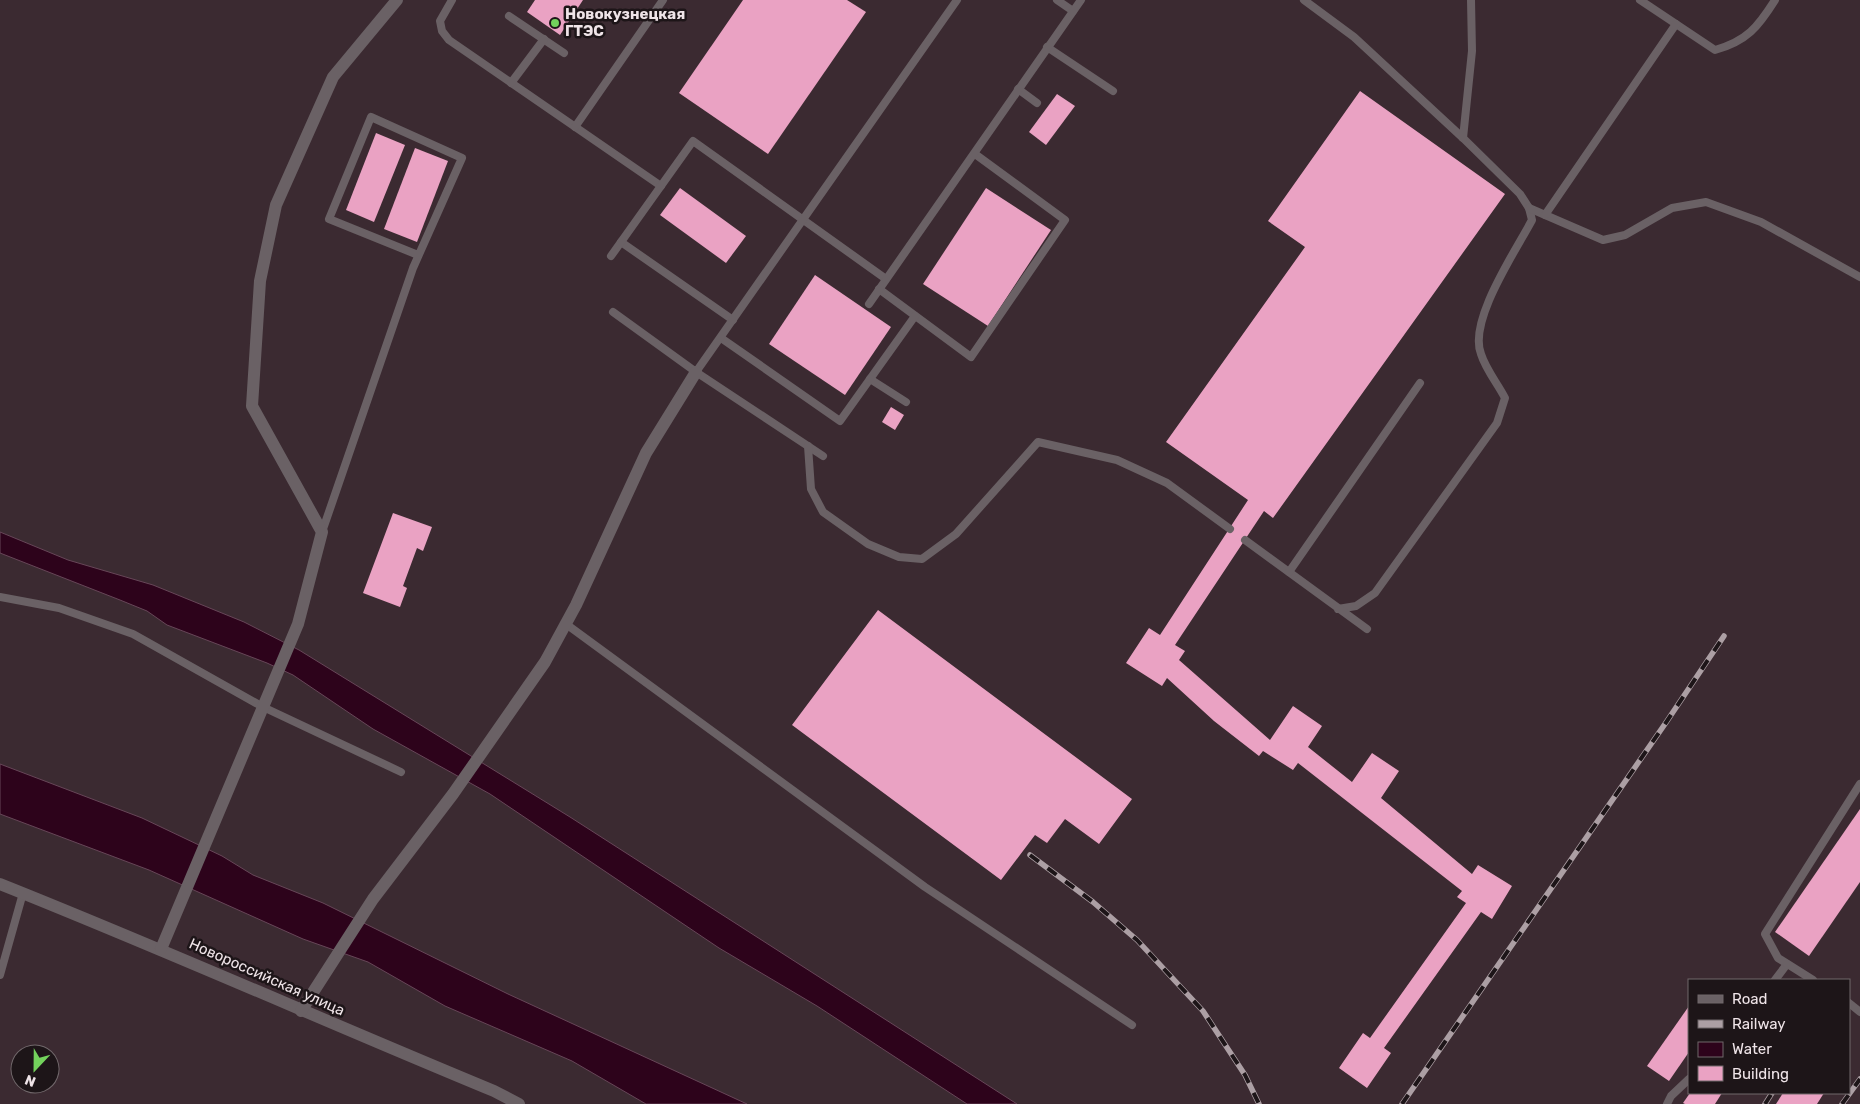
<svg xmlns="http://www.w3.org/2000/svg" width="1860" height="1104" font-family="Rubik,sans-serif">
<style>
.water{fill:#2d031b;stroke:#674658}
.building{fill:#eaa2c3}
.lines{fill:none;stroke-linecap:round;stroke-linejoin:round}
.service{stroke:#6a6165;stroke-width:8}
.minor{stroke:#6a6165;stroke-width:12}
.rail-casing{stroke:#ac9fa4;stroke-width:5.5}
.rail{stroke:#1d1518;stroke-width:4;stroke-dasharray:11;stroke-linecap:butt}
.poi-dot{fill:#73d25c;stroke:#1d1518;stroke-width:2}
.labels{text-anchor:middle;stroke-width:5;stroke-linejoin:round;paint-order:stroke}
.poi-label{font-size:15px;font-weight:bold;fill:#efe4e8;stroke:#1d1518;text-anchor:start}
.street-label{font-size:15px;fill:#efe4e8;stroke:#1d1518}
</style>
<rect width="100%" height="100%" fill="#3b2a31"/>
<g class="water">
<polygon points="0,532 68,560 153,585 244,622 299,650 570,817 1017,1104 967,1104 817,1006 719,948 490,794 373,729 293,675 267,663 167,625 147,611 120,600 0,553"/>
<polygon points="0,764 142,818 222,856 253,875 323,903 508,994 747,1104 646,1104 572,1061 445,1006 368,962 303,939 149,870 0,814"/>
</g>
<g class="building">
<polygon points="535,0 583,0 560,35 527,12"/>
<polygon points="743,0 847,0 866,12 768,154 679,93"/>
<polygon points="1360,91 1505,194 1273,518 1264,511 1175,645 1185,651 1179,660 1270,740 1293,706 1322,726 1308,747 1352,782 1372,753 1399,771 1381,798 1472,874 1478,865 1512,886 1492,919 1481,912 1384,1048 1391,1053 1367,1088 1339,1068 1363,1033 1370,1038 1466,903 1457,897 1462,891 1298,763 1293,770 1263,751 1259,756 1214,721 1167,678 1162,686 1126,663 1149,628 1160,635 1248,500 1166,442 1305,247 1268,221"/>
<polygon points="1057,94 1075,106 1046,145 1029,132"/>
<polygon points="376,133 405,145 374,222 346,210"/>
<polygon points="415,148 448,161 417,242 384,229"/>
<polygon points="680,188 746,236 726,263 660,215"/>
<polygon points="986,188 1051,230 988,326 923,284"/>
<polygon points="815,275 891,327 845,395 769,344"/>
<polygon points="891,407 904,415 895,430 882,422"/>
<polygon points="393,513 432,527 423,551 417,548 403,586 407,588 400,607 363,593"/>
<polygon points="878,610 1132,799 1099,844 1065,819 1047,843 1035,835 1001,880 792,725"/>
<polygon points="1860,809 1860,882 1809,956 1775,932"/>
<polygon points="1689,1006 1689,1052 1669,1081 1647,1066"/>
<polygon points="1690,1093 1722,1093 1715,1104 1685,1104 1683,1103"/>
<polygon points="1783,1093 1824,1093 1817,1104 1776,1104"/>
</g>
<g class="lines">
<g class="service">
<polyline points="452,0 440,21 442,31 449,40 661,186"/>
<polyline points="1057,0 1073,11"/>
<path d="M 1304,0 L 1354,37 L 1463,138 L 1520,194 L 1529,208 L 1532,220 C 1515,252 1468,321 1481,354 C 1486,370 1498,384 1505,398 L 1497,423 L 1375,593 L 1356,606 L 1338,609"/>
<path d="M 1640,0 L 1715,50 C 1747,41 1758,27 1775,0"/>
<polyline points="509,16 564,53"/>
<polyline points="1047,47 1113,91"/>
<polyline points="511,83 544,39"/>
<polyline points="1018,89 1037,103"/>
<polyline points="575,127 663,0"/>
<polyline points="1463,138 1472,51 1471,0"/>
<polyline points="1529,208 1603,240 1625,235 1672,208 1706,202 1761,222 1860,277"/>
<polyline points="1545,215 1676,24"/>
<polyline points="621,242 733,320"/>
<polyline points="611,256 693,141 886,279"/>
<polyline points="879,289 971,357 1065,220 975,154"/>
<polyline points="869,304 1081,0"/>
<polyline points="613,312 696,372 823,456"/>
<polyline points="721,338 840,421 915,316"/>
<polyline points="696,372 957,0"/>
<polyline points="870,379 906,402"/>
<polyline points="808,446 811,489 823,512 868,544 899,557 922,559 956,534 1038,442 1117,460 1167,483 1230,529"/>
<polyline points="322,532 413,268 462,158 371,117 329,219 418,255"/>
<polyline points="1245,540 1367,629"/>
<polyline points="1289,572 1420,383"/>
<polyline points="0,597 59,608 133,634 263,707 401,772"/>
<polyline points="566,624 925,887 1132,1025"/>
<polyline points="0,975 23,893"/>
<polyline points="1775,980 1787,964"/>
<polyline points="1813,980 1778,958 1765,934 1860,784"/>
<polyline points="1849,1003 1860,1012"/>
<polyline points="1667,1104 1671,1096 1689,1079"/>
</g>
<g class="minor">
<path d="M 0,884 C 166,950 329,1023 494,1091 L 519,1104"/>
<polyline points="161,949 298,624 322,532 252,406 260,281 276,205 333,77 397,0"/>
<polyline points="301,1011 373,899 453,794 545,662 576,605 646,453 696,372"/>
</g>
<defs>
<g id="rail">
<polyline points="1030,855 1093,902 1137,940 1203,1011 1245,1075 1259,1104"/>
<polyline points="1402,1104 1667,721 1724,636"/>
<polyline points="1765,1104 1772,1093"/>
<polyline points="1842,1104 1860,1079"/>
</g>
</defs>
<use href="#rail" class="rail-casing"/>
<use href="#rail" class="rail"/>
</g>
<circle class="poi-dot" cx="555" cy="23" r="5"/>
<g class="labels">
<g class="poi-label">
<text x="565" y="19">Новокузнецкая<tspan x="565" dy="17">ГТЭС</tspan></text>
</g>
<g class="street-label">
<text transform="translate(267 977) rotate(24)" y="5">Новороссийская улица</text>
</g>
</g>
<rect x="1688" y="979" width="162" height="115" fill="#1d1518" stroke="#71686b"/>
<rect x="1698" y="995" width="25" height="8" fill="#6a6165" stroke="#71686b"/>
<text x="1732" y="1004" font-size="15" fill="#efe4e8">Road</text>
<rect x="1698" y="1020" width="25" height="8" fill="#ac9fa4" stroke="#71686b"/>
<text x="1732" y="1029" font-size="15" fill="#efe4e8">Railway</text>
<rect x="1698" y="1042" width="25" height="15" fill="#2d031b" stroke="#71686b"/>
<text x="1732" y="1054" font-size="15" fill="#efe4e8">Water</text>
<rect x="1698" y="1066" width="25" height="15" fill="#eaa2c3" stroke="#71686b"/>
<text x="1732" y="1079" font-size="15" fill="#efe4e8">Building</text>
<g transform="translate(35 1069) rotate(202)"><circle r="24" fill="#1d1518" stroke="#71686b"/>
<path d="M0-4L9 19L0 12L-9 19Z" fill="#73d25c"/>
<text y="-8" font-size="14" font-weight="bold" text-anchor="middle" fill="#efe4e8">N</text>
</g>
</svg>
